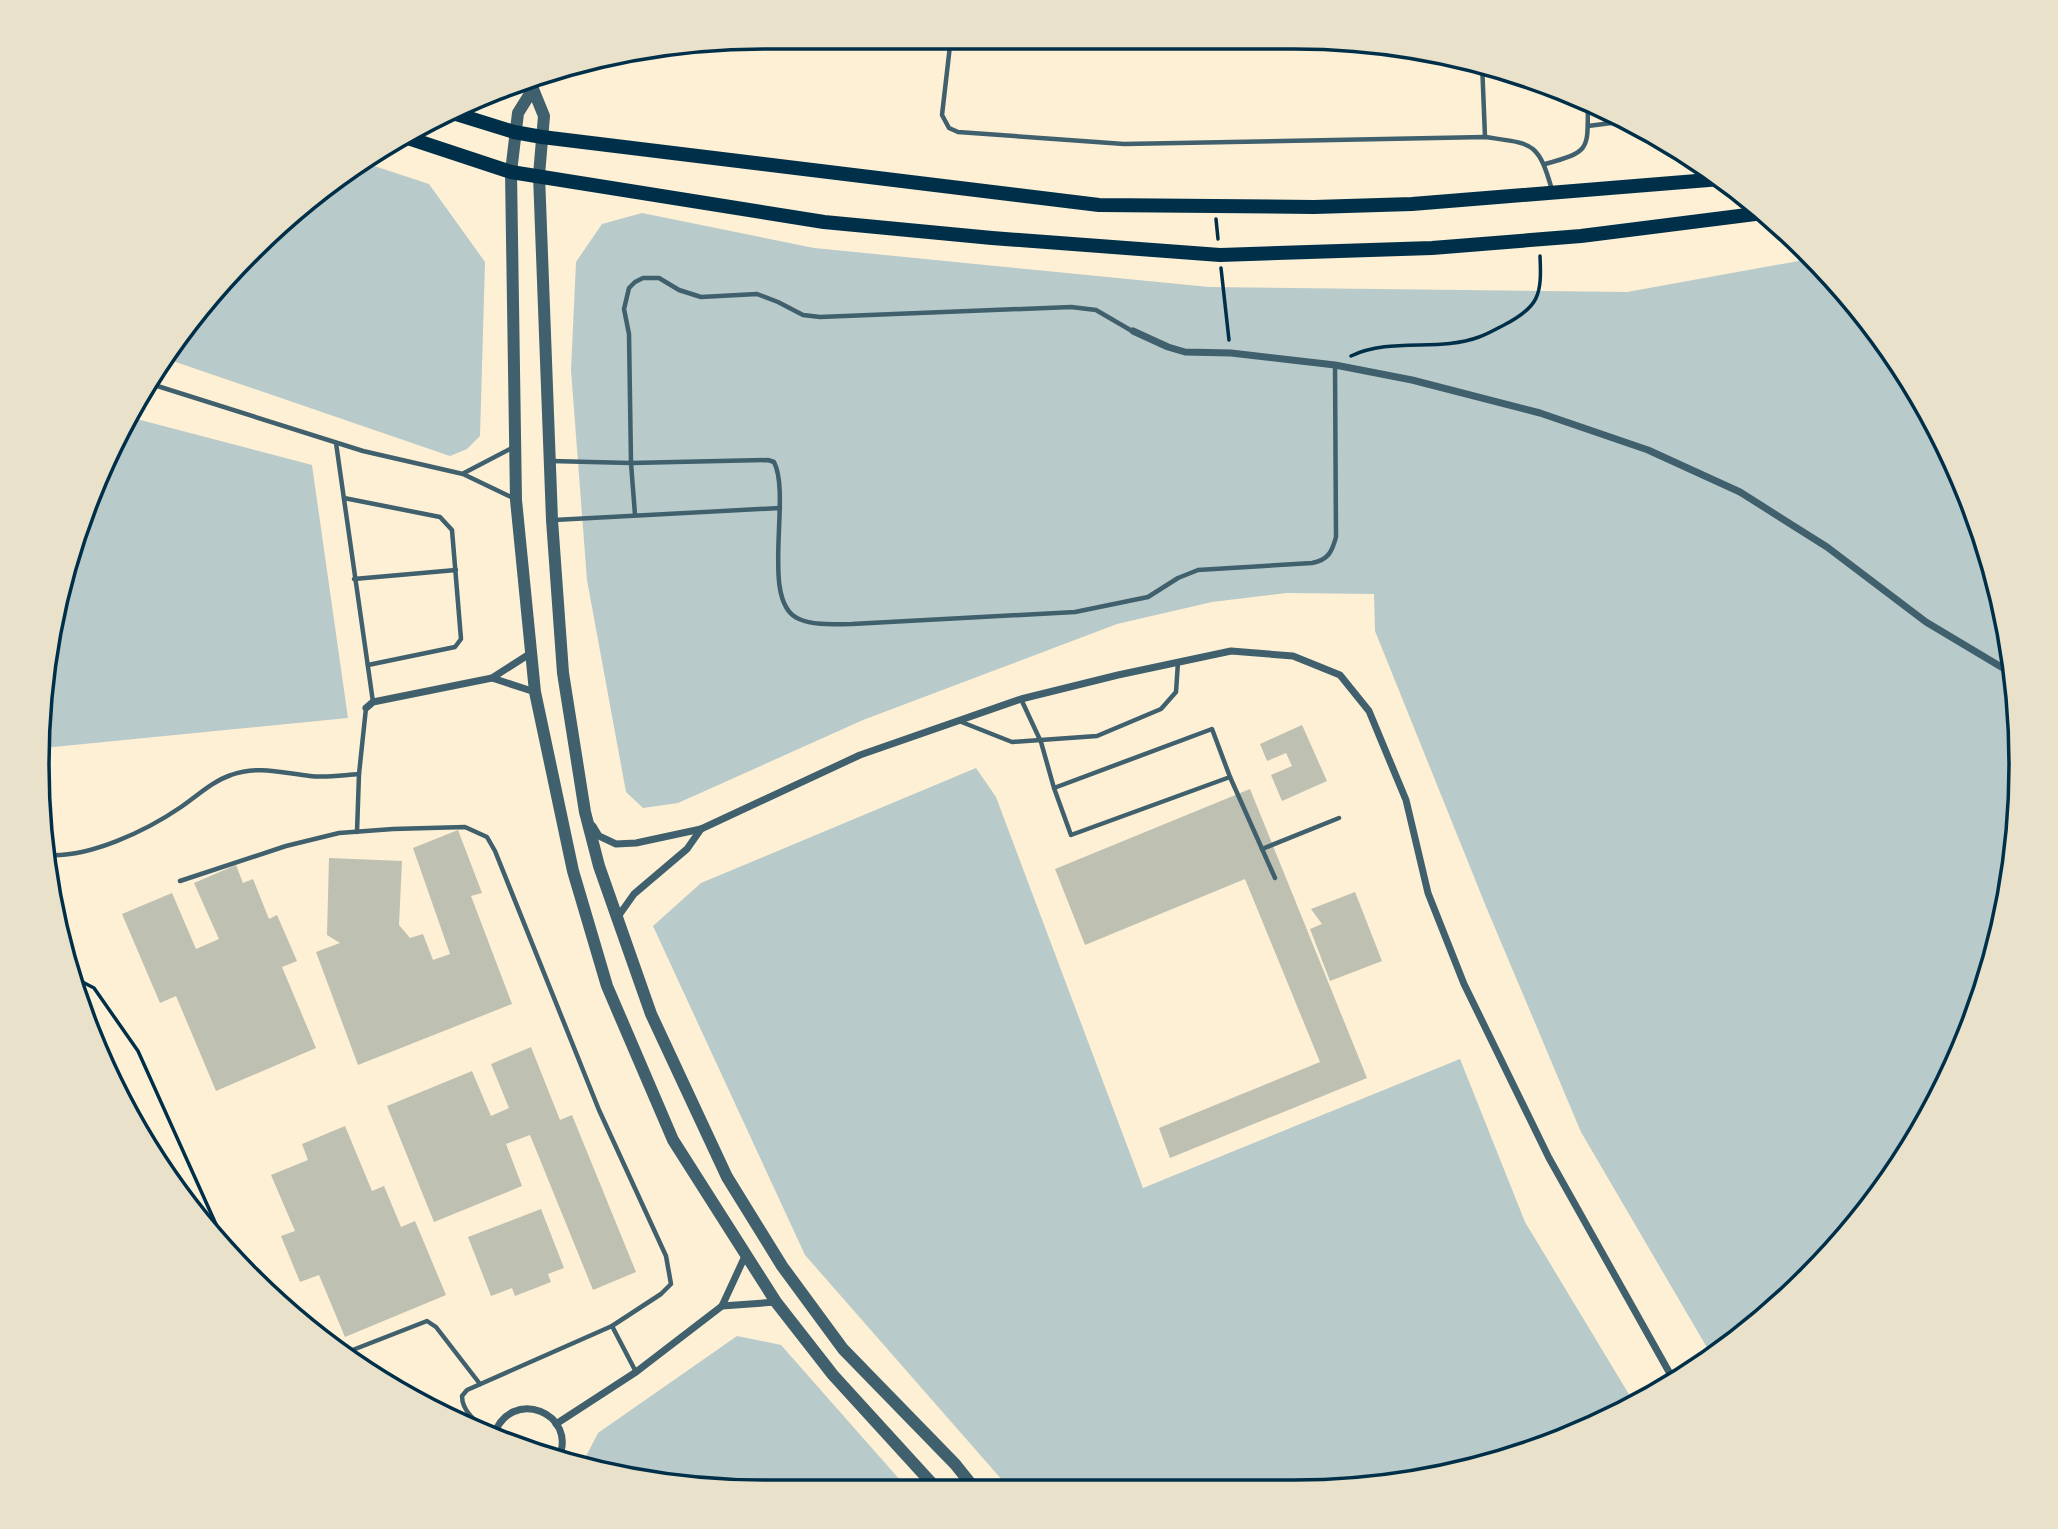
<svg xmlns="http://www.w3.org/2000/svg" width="2058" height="1529" font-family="Inter,sans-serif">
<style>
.green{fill:#b9caca}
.water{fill:#669bbc}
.building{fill:#bec0b2}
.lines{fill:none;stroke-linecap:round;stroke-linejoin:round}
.path{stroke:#003049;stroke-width:3.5}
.service{stroke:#3f606c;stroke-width:4.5}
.minor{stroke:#3f606c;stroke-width:7}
.tertiary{stroke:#3f606c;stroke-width:12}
.secondary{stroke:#003049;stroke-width:14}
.rim{fill:none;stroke:#003049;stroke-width:3.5}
</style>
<rect width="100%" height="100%" fill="#fdf0d5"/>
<g class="green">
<polygon points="362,162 429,184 485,262 480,436 467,449 450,456 167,359 218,284 285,217"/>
<polygon points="642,213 814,248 1209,287 1627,292 1815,258 1871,322 1946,443 1997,577 2020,717 2015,860 1982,999 1924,1129 1840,1245 1785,1296 1709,1351 1581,1132 1487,909 1375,631 1374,594 1287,593 1212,602 1117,624 863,720 678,803 643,808 626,792 587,580 571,370 576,262 602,224"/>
<polygon points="129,417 312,465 348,718 43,748 51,623 112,442"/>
<polygon points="976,768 996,797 1143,1188 1460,1059 1525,1222 1633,1401 1572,1437 1389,1486 1010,1489 805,1255 653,926 701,883"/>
<polygon points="737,1336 781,1345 908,1489 717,1491 582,1464 598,1433"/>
</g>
<polygon class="water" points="99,1050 127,1093 167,1177 134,1128"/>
<g class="building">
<polygon points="1302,725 1327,781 1282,801 1271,775 1292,766 1286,753 1267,761 1260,744"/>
<polygon points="1250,789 1367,1078 1170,1158 1159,1128 1320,1062 1245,879 1085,945 1055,869"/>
<polygon points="458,830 482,893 471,896 512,1004 358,1065 316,952 340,943 327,935 329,858 402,861 399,925 410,938 423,934 433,960 450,954 413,848"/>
<polygon points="236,865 243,883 253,879 269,919 277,915 297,961 282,967 316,1048 216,1091 176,996 160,1003 122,914 172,893 196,949 219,939 194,883"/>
<polygon points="1355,892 1382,961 1330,981 1310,929 1322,924 1311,909"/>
<polygon points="531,1047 560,1120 572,1115 636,1272 593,1290 530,1135 506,1144 522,1186 434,1222 387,1106 472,1071 491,1116 509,1108 491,1064"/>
<polygon points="345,1126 372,1191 384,1186 401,1227 415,1221 446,1295 345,1337 319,1275 300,1282 281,1236 295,1231 271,1175 308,1160 302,1144"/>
<polygon points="541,1209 564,1268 548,1274 551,1282 515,1296 512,1288 491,1296 468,1237"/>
</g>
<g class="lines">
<g class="path">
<polyline points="1216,219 1218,239"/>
<polyline points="1221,268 1229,340"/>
<path d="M 1351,356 C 1391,337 1439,352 1479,337 C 1488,334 1496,329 1504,325 C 1539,307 1542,295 1540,256"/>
<polyline points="71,976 94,988 138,1051 228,1251"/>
</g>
<g class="service">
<path d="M 951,37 L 942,115 L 949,128 L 958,132 L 1124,144 L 1485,137 C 1533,144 1538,141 1552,190"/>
<polyline points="1482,62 1485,137"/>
<polyline points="1588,126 1627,121"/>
<path d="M 1545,164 C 1593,151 1587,149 1588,101"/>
<polyline points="151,384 363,451 463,474 513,498"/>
<polyline points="336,443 373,702"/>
<path d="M 551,461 L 631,463 L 768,460 L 774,462 C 792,497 759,603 799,619 C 815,626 835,624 852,624 L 1075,612 L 1148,597 L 1178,578 L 1198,570 L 1312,563 C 1328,560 1332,552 1336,537 L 1335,365"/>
<polyline points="464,473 512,448"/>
<polyline points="344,498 440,517 452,530 461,639 455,647 368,665"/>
<polyline points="635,515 631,463 629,334 624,309 629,288 635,282 643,278 659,278 679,290 701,297 757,294 778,302 803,315 820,317 1071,307 1096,310 1132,331"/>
<polyline points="554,520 780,508"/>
<polyline points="354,579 456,570"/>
<polyline points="1021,699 1041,742 1054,788 1071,835 1230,777 1212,729 1054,788"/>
<polyline points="959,721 1012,742 1097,736 1161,709 1176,692 1178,662"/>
<polyline points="1230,777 1275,878"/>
<polyline points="357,832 359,774 366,708"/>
<polyline points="1262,849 1339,818"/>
<path d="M 47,855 C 89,858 146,831 181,807 C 197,796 213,781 231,775 C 258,765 283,773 310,776 C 326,778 343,775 359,774"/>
<path d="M 180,881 L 286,846 L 339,833 L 393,829 L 465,827 L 487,837 L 495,851 L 599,1110 L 666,1256 L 671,1284 L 661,1294 L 612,1326 L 467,1390 L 462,1396 C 462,1414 481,1425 494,1435"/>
<polyline points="612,1326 636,1372"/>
<polyline points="350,1351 427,1321 436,1327 480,1384"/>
</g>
<g class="minor">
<polyline points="1133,331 1168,347 1185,352 1231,353 1335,365 1412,380 1540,413 1648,450 1740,492 1827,547 1926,622 2013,674"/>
<polyline points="492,678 535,692"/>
<polyline points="366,708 373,702 492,678 531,653"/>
<polyline points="593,826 599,836 616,844 636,843 701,829 860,755 1021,699 1118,675 1231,651 1293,656 1340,675 1369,711 1406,800 1428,893 1464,984 1549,1158 1673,1379"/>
<polyline points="617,918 634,894 687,849 701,829"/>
<polyline points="722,1306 776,1302"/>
<polyline points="556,1424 636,1372 722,1306 746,1254"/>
<path d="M 493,1437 C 510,1384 580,1414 558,1459"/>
</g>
<g class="tertiary">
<polyline points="533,80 533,89 544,116 539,175 552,520 563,673 585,812 599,866 651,1014 727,1177 782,1266 843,1349 955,1464 975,1489"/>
<polyline points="533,89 518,113 511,172 516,500 535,692 573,871 607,986 673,1140 776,1302 833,1375 937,1489"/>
</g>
<g class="secondary">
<polyline points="453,113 514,132 542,137 1099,205 1314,207 1412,204 1721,179"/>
<polyline points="399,135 511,172 824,222 992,238 1220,255 1432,248 1581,236 1763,213"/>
</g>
</g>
<path d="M0 0H2058V1529H0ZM764 49H1294A715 715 0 0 1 2009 764V765A715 715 0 0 1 1294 1480H764A715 715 0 0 1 49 765V764A715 715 0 0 1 764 49Z" fill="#e9e1ca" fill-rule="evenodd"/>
<path class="rim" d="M764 49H1294A715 715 0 0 1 2009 764V765A715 715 0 0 1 1294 1480H764A715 715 0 0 1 49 765V764A715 715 0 0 1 764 49Z"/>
</svg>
